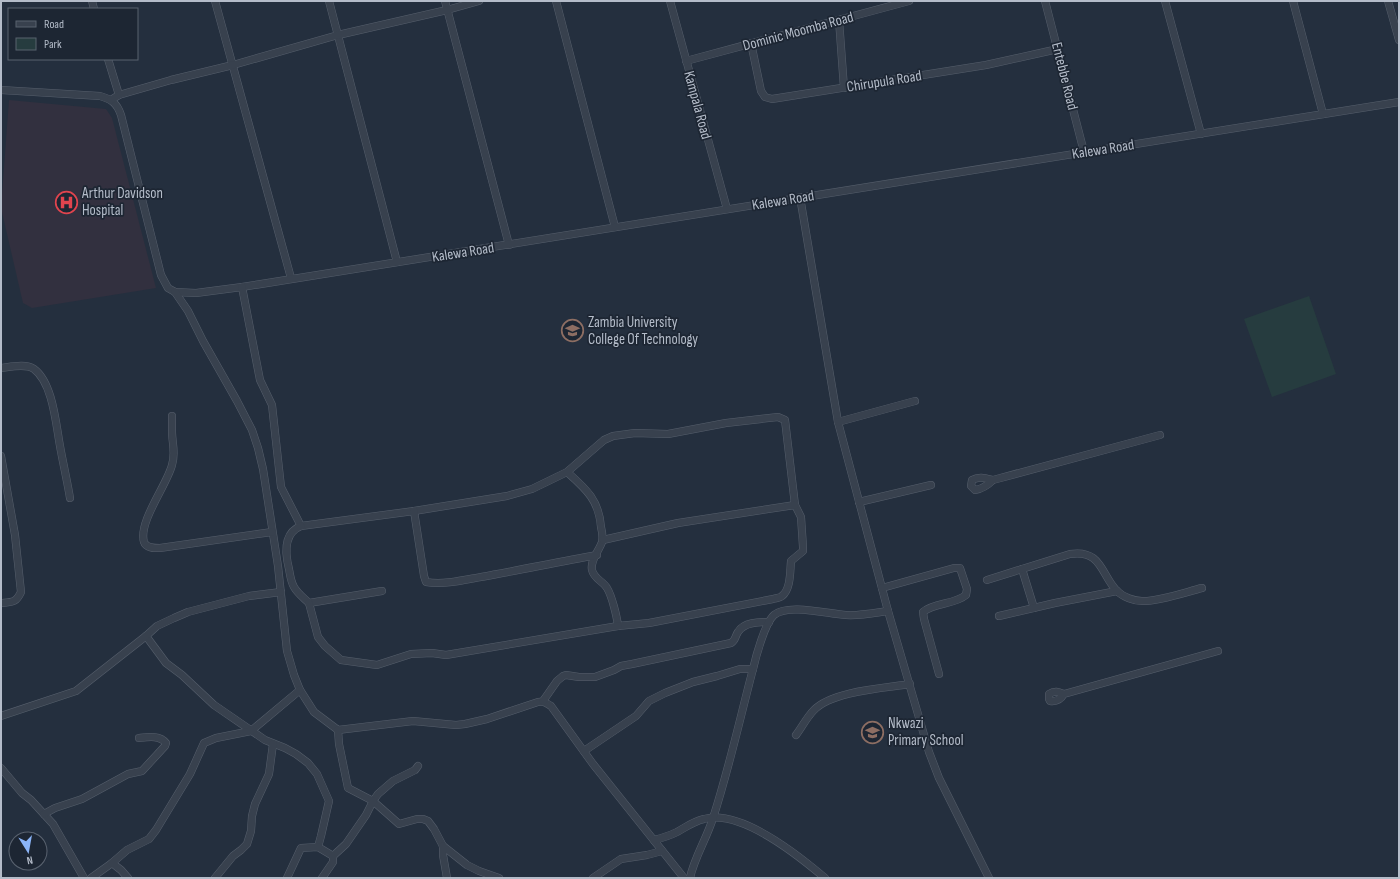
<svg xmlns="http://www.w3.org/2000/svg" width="1400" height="879" font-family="'Sofia Sans Condensed',sans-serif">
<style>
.medical{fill:#32303f}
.green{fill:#263c3f}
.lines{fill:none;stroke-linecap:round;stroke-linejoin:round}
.minor-casing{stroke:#565f6c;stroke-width:8}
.minor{stroke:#38414e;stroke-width:7}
.labels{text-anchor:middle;stroke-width:3.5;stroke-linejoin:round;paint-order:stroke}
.street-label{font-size:15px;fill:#b4bcc9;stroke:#1d2633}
.poi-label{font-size:15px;fill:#b4bcc9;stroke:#1d2633;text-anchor:start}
</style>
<rect width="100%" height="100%" fill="#242f3e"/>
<polygon class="medical" points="9,100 106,109 112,118 156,288 32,308 23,303 1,208"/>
<polygon class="green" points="1309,296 1336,374 1272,397 1244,319"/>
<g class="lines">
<defs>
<g id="minor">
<polyline points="92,1 94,9"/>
<polyline points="215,1 291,278"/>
<polyline points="329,1 397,262"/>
<polyline points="445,1 509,245"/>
<polyline points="556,1 615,227"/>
<polyline points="670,1 727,209"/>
<polyline points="1045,1 1084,152"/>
<polyline points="1165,1 1201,134"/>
<polyline points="1293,1 1323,114"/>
<polyline points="1388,1 1399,40"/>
<polyline points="839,20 844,88"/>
<polyline points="751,43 761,91 765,97 772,99 986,65 1058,49"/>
<polyline points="108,59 119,95"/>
<polyline points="686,61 909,1"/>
<path d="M 1,90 L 100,96 C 111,99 117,103 121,115 L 161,275 L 168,288 L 175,292 L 196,293 L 242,287 L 1399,102"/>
<polyline points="111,100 119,95 171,80 233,65 338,35 447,10 479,1"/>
<polyline points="800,197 838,422 888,611 929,752 939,778 989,878"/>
<path d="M 242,287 L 260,380 L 272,405 L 281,487 L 301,526 L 414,511 L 507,496 L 532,489 L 567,472 L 604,440 L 613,436 L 635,433 L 668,434 L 726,423 L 778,417 L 785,420 L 795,505 L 801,517 L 803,547 L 803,551 L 791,561 C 790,571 791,589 782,596 C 780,598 776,598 773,599 L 649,623 L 618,626 C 617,617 612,596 607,588 C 603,581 594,579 592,570 C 590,560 599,551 602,542 C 603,537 602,531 601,527 C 599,500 586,489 567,472"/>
<path d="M 175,292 L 188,311 L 203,341 L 237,401 L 252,430 L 258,448 L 263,469 L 278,566 L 287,651 L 294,675 L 300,690 L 314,712 L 338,730 L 413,721 L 456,725 L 465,724 L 487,719 L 538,702 C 544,701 546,703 551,706 L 593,764 L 684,878"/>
<path d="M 1,368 C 10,367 26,363 34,369 C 53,383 56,425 60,446 C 63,463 67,480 70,498"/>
<path d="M 172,416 C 172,421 172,426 172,431 C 172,443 176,453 172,465 C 167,485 138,522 144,542 C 146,548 154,548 160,548 L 272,532"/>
<polyline points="838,422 915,401"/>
<path d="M 1,456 L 15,535 L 21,592 C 16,603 12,602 1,603"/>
<path d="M 993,480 C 985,478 979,476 972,480 L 971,486 L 975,490 C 982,489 988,485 993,480 L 1160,435"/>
<polyline points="859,502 931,485"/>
<path d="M 414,511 L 424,576 L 426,582 C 444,585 464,580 481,577 C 520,570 558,562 597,555"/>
<path d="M 301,526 C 283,533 285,553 289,569 C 290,575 291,582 294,587 C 298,594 304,598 309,603 L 382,591"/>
<polyline points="603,540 678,523 795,505"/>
<polyline points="1022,569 1034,608"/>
<path d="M 987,580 L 1070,554 C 1102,549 1101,575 1117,591 C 1123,597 1134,601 1142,601 C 1157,602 1186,592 1202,588"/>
<path d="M 882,588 L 954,568 L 960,568 L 967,589 L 966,595 C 954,605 935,602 923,612 L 924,619 L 939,674"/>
<polyline points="309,603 318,637 325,646 341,660 377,665 411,654 432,653 446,655 618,626"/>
<polyline points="999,616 1055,603 1117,591"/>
<polyline points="146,636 166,663 182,675 214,705 265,740 285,748 296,754 308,763 317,774 329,801 321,836 318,847"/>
<path d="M 1064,694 C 1061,699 1057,702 1050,701 L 1049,699 L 1049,694 C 1055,690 1059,692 1064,694 L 1218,651"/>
<path d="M 543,701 L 557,681 L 563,676 L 566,675 L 579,677 L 595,677 L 614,670 L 621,666 L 632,664 L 731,643 C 736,640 735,636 738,632 C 744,622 759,622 769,622"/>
<polyline points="1,716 76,691 146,636 157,626 174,618 188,612 249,596 281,592"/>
<path d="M 796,735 C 802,727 807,717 814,710 C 832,691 885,688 910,684"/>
<polyline points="584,751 636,716 649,701 665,693 693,682 717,676 740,669 753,669"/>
<polyline points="418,766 415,770 393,781 378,794 373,801 399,824 417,819 423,819 428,821 434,829 443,846 443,855 447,878"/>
<polyline points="1,768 22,793 31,800 53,824 84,878"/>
<path d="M 44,814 L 55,808 L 82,799 L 128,774 L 142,771 L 165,746 L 166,743 C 160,735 148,737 139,738"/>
<path d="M 654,840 C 662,838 669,836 677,832 C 686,827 694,821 704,819 C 741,809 798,855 825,878"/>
<polyline points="443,846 467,865 479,871 499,878"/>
<polyline points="91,878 112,863"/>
<polyline points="128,878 121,870 112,863 127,850 149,839 156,830 190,774 204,743 216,738 251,731 300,690"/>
<polyline points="215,878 233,856 241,850 247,844 251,831 252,816 255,804 269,774 273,744"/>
<polyline points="287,878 301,848 318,847 333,856"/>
<polyline points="322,878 333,862 333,856 346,844 366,815 373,801 348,788 339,744 338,730"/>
<polyline points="593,878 621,859 647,855 662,851"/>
<path d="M 690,878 C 694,858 707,838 713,818 C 729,769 740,718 753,669 C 756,656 765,623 774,615 C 788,603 828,614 846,615 C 860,616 874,613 888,611"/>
</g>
</defs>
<use href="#minor" class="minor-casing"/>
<use href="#minor" class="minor"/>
</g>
<defs>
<symbol id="hospital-ring" viewBox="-11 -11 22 22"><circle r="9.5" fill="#1d2633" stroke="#e0444e" stroke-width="1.5"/><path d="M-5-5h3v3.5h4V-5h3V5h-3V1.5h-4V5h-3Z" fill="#e0444e"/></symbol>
<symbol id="university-ring" viewBox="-11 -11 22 22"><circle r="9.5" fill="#1d2633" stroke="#8d6e63" stroke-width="1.5"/><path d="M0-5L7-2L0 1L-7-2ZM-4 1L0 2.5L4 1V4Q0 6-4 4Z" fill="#8d6e63"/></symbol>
<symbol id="school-ring" viewBox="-11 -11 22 22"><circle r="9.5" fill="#1d2633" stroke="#8d6e63" stroke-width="1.5"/><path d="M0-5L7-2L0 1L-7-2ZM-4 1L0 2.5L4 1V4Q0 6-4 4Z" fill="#8d6e63"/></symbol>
</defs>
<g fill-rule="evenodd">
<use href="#hospital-ring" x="54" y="190" width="25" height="25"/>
<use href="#university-ring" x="560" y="318" width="25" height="25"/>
<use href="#school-ring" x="860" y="720" width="25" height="25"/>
</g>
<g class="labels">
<g class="street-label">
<text transform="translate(798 31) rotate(-15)" y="5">Dominic Moomba Road</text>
<text transform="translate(1065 76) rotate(76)" y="5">Entebbe Road</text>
<text transform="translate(884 81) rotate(-9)" y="5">Chirupula Road</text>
<text transform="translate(698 105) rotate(75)" y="5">Kampala Road</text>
<text transform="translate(1103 149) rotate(-9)" y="5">Kalewa Road</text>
<text transform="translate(783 200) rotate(-9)" y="5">Kalewa Road</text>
<text transform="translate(463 252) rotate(-9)" y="5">Kalewa Road</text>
</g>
<g class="poi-label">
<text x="82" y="198">Arthur Davidson<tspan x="82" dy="17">Hospital</tspan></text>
<text x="588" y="327">Zambia University<tspan x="588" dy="17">College Of Technology</tspan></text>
<text x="888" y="728">Nkwazi<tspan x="888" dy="17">Primary School</tspan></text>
</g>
</g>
<rect width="1400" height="879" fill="none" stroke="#b4bcc9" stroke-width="4"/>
<rect x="8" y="8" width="130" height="52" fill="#1d2633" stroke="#59626f"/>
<rect x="16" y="21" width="20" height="6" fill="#38414e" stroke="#59626f"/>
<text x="44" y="28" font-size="12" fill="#b4bcc9">Road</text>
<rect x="16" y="38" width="20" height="12" fill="#263c3f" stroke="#59626f"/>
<text x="44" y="48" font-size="12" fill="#b4bcc9">Park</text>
<g transform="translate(28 851) rotate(169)"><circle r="19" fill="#1d2633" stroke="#59626f"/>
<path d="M0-3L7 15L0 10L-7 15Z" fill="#8ab4f8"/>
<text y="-6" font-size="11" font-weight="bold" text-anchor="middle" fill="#b4bcc9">N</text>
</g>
</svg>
